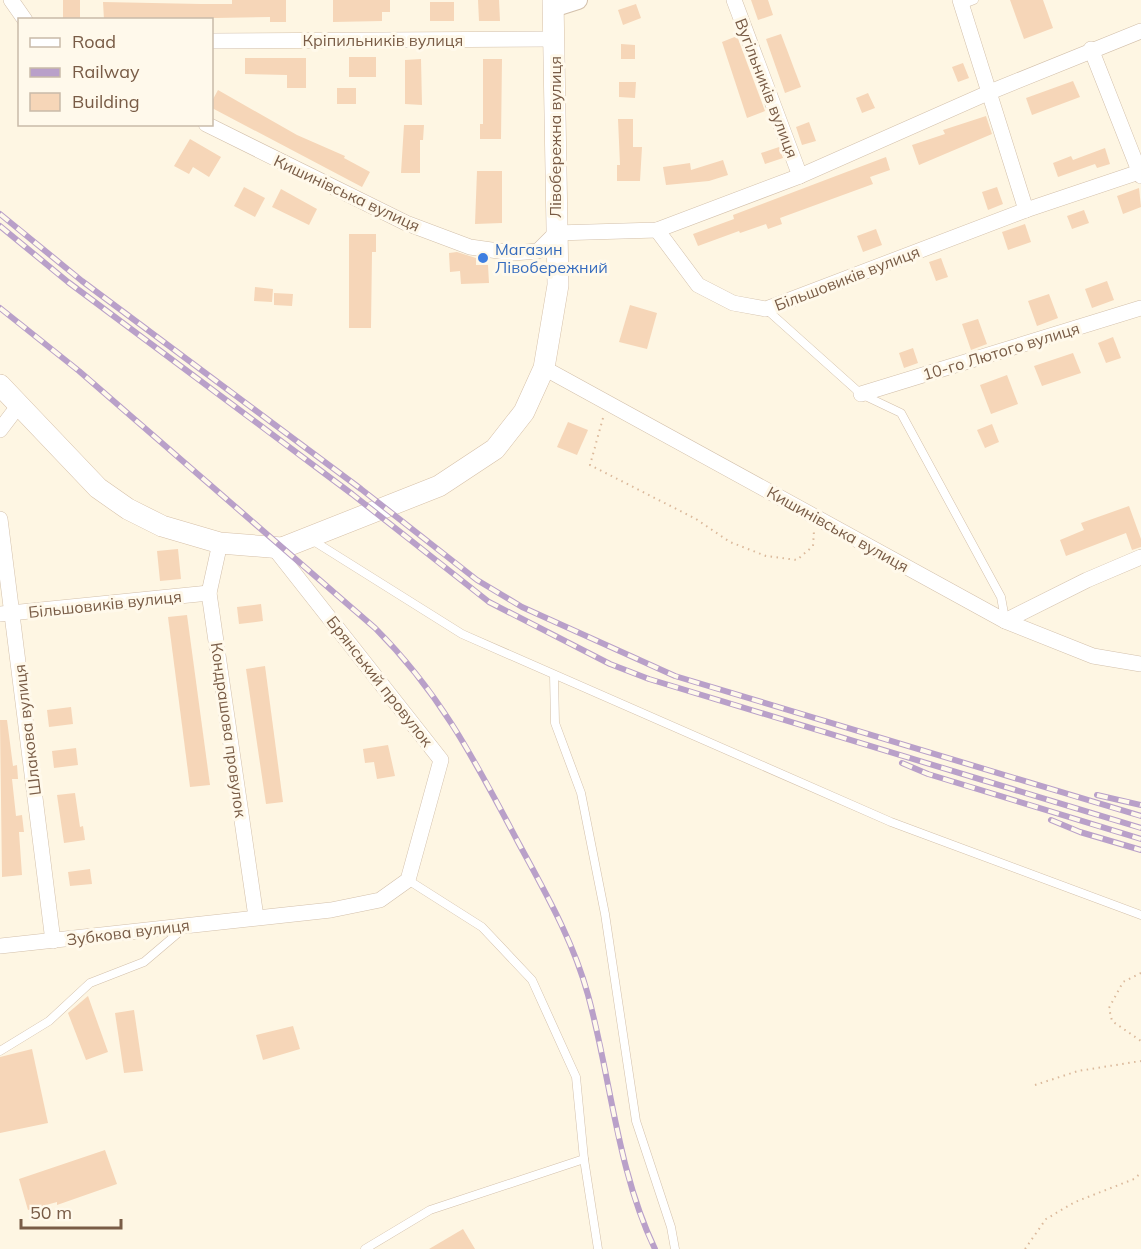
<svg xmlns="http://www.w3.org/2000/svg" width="1141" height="1249" font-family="Mulish,sans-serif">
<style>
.building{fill:#f6d6b8}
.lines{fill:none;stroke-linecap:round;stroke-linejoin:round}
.service-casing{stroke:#d3c0ab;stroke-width:9}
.minor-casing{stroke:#d3c0ab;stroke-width:16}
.tertiary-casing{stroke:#d3c0ab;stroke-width:20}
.secondary-casing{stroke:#d6c0a8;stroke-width:22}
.path{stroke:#dbb99b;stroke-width:2;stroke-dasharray:1.5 4.5;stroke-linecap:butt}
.service{stroke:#fff;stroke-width:8}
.minor{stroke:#fff;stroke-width:15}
.tertiary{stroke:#fff;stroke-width:18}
.secondary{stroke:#fff;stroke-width:21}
.rail-casing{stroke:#b9a0c9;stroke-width:6}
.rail{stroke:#fff9eb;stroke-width:4;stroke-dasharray:11;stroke-linecap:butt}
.shop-dot{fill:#3f7fe0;stroke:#fff9eb;stroke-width:2}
.labels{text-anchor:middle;stroke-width:6;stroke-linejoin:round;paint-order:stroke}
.street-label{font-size:16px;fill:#795c46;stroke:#fff9eb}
.shop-label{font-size:16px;fill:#366cbe;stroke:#fff9eb;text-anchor:start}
</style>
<rect width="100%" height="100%" fill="#fef6e3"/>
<g class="building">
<rect x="63" y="0" width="17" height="20"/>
<polygon points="232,0 286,0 286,22 270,22 270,17 104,20 103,2 201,4 232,4"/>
<polygon points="333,0 390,0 390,12 382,12 382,21 333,22"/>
<polygon points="478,0 499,0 500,21 479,21"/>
<polygon points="751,0 768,0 773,15 758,20"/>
<polygon points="1010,0 1043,0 1053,28 1024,39"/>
<rect x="430" y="2" width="24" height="19"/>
<polygon points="636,4 641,18 623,25 618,10"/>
<polygon points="781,34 801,87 785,93 766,39"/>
<polygon points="737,36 765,111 747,118 722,42"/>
<polygon points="621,44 635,45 635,59 621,59"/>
<rect x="349" y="57" width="27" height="20"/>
<polygon points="245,58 306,58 306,88 287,88 287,75 245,74"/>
<polygon points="421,59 422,105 405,104 405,60"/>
<polygon points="483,59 502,59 501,139 480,139 480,124 483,124"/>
<polygon points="963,63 969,78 958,82 952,67"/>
<polygon points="1073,81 1080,97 1032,115 1026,98"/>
<polygon points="619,82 636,82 635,98 619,97"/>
<rect x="337" y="88" width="19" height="16"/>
<polygon points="218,90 297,135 345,156 344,158 370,172 362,187 212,108 212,101"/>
<polygon points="868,93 875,108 862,113 856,98"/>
<polygon points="986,116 992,134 919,165 912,145 945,134 943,130"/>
<polygon points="618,119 633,119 633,147 642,147 640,181 617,181 617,165 620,165"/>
<polygon points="809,122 816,141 802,145 796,127"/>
<polygon points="404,125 424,125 423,140 420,140 420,173 401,173"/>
<polygon points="190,139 221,157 209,177 193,167 189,174 174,166"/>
<polygon points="779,147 783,158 765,164 761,153"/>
<polygon points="1105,148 1110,164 1097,168 1095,164 1058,177 1053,163 1071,156 1073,160"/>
<polygon points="886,157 890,170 870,177 873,184 780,218 782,224 768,229 766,224 740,233 739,231 698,246 693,234 734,219 733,215"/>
<polygon points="723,160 728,175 709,181 666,185 663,167 690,163 691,170"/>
<polygon points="477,171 502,171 502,223 475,224"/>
<polygon points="244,187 265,198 255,217 234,206"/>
<polygon points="997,187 1003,204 988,210 982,192"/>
<polygon points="1139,188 1141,207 1123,214 1117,196"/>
<polygon points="281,189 317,209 309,225 272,207"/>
<polygon points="1084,210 1089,223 1072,229 1067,216"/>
<polygon points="1025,224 1031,242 1008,250 1002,232"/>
<polygon points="876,229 882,245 863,252 857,236"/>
<polygon points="349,234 376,234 376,252 372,252 371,328 349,328"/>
<polygon points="457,252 476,258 476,265 488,265 489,283 461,284 460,271 450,272 449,253"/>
<polygon points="941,258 948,277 936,281 929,262"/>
<polygon points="1107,281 1114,300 1092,308 1085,289"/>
<polygon points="255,287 273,289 272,302 254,301"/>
<polygon points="274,293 293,294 292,306 274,305"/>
<polygon points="1049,294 1058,318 1037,326 1028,301"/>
<polygon points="630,305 657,313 647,349 619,342"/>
<polygon points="978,319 987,344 971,350 962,324"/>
<polygon points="1113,337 1121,358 1106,363 1098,343"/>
<polygon points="913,348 918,363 904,368 899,353"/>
<polygon points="1073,353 1081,373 1042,386 1034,366"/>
<polygon points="1007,375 1018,404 991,414 980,385"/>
<polygon points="568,422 588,430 577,455 557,447"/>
<polygon points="992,424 999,442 985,448 977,430"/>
<polygon points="1129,506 1141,539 1141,547 1132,550 1126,533 1066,556 1060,540 1084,530 1081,523"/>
<polygon points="178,549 181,579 160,581 157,551"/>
<polygon points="261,604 263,621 239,624 237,607"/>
<polygon points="187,615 210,785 190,787 168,617"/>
<polygon points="265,666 283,802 266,804 246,669"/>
<polygon points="71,707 73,724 49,727 47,710"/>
<polygon points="0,720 7,720 13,766 17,765 18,779 12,779 16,816 22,815 24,832 19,832 22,875 2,877"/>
<polygon points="388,745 395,776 377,779 374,762 365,763 363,749"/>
<polygon points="76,748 78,765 54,768 52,751"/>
<polygon points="75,793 80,827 83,826 85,840 64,843 57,795"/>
<polygon points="90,869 92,884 70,886 68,872"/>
<polygon points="88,996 108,1052 86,1060 68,1013"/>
<polygon points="134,1010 143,1071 124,1073 115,1013"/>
<polygon points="293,1026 300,1049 263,1060 256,1035"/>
<polygon points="32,1049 48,1123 0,1133 0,1057"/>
<polygon points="105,1150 117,1184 57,1205 57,1202 28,1210 19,1179"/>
<polygon points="463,1229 475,1249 429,1249"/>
</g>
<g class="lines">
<defs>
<g id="service">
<polyline points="961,5 974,0"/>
<polyline points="766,309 861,394 901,413 1001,597 1005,619"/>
<polyline points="312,540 462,634 891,822 1141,915"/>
<polyline points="554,675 555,723 581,793 605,914 636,1121 671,1227 675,1249"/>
<polyline points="408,880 482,927 532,980 576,1077 584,1159 598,1249"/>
<polyline points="0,1051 49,1021 90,983 144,962 184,928"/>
<polyline points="365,1249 430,1210 584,1159"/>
</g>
<g id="minor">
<polyline points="11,0 25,20"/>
<polyline points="734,0 800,176"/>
<polyline points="960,0 1026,210"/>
<polyline points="212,41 555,39"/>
<polyline points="1091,49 1141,176"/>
<polyline points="206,124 406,223 470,247 513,253 538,251 556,233 657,230 800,176 990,92 1141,31"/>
<polyline points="657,230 698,285 733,303 766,309 1026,210 1139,172"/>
<polyline points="544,368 1005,621 1093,656 1141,664"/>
<polyline points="861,394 1141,308"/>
<polyline points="0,430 19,405"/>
<polyline points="0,519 53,941"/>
<polyline points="220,543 209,593 256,917"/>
<polyline points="0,614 209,593"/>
<polyline points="1005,621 1087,580 1141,557"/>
<polyline points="0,946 331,910 380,900 408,880 441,760 275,549"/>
</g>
<polyline id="tertiary" points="553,8 578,0"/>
<polyline id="secondary" points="0,385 98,488 128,509 162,526 220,543 282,548 439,486 495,449 524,412 544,368 558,285 553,0"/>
</defs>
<use href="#service" class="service-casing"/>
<use href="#minor" class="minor-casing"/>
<use href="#tertiary" class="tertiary-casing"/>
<use href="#secondary" class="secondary-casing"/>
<g class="path">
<polyline points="603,418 590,465 696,519 730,542 766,556 797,560 813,546 814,531"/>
<polyline points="1141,973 1123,982 1109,1008 1112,1021 1141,1041"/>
<polyline points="1035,1085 1078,1071 1141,1061"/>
<polyline points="1025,1249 1046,1219 1075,1202 1134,1179 1141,1173"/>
</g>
<use href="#service" class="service"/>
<use href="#minor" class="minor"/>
<use href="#tertiary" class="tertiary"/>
<use href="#secondary" class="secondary"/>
<defs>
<g id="rail">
<polyline points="0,214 82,281 361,489 477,580 522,607 675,676 1141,816"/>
<polyline points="0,226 68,282 352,494 489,602 610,664 649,679 1141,828"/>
<path d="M 0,308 L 79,371 L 375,628 C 441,694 475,761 518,842 C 545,892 573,940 588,995 C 611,1079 617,1170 655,1249"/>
<polyline points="902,763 928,774 1141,839"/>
<polyline points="1097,795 1141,805"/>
<polyline points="1051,820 1080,832 1141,850"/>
</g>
</defs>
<use href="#rail" class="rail-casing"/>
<use href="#rail" class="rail"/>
</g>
<circle class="shop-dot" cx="483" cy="258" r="6"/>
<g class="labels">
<g class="street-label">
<text x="383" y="46">Кріпильників вулиця</text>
<text transform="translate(767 88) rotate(69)" y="6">Вугільників вулиця</text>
<text transform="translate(555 137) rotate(-90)" y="6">Лівобережна вулиця</text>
<text transform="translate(347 193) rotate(25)" y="6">Кишинівська вулиця</text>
<text transform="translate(847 278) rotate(-21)" y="6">Більшовиків вулиця</text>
<text transform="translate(1001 351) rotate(-17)" y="6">10-го Лютого вулиця</text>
<text transform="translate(838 529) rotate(29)" y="6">Кишинівська вулиця</text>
<text transform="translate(105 604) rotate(-6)" y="6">Більшовиків вулиця</text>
<text transform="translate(380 681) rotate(52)" y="6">Брянський провулок</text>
<text transform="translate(27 730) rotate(-97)" y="6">Шлакова вулиця</text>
<text transform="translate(229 730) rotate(82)" y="6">Кондрашова провулок</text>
<text transform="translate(128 932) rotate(-7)" y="6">Зубкова вулиця</text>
</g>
<g class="shop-label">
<text x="495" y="255">Магазин<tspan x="495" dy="18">Лівобережний</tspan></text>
</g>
</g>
<rect x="18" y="18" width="195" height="108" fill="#fff9eb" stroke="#c9baa9" stroke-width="1.5"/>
<rect x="30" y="38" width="30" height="9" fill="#ffffff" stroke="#c9baa9" stroke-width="1.5"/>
<text x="72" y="48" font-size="18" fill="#795c46">Road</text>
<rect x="30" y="68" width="30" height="9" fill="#b9a0c9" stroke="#c9baa9" stroke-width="1.5"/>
<text x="72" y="78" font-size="18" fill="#795c46">Railway</text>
<rect x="30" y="93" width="30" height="18" fill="#f6d6b8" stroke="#c9baa9" stroke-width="1.5"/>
<text x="72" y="108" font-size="18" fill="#795c46">Building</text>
<path d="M21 1219v9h100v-9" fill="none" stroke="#795c46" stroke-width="3"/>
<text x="30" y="1219" font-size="18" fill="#795c46" stroke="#fff9eb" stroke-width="4.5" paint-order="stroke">50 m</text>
</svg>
